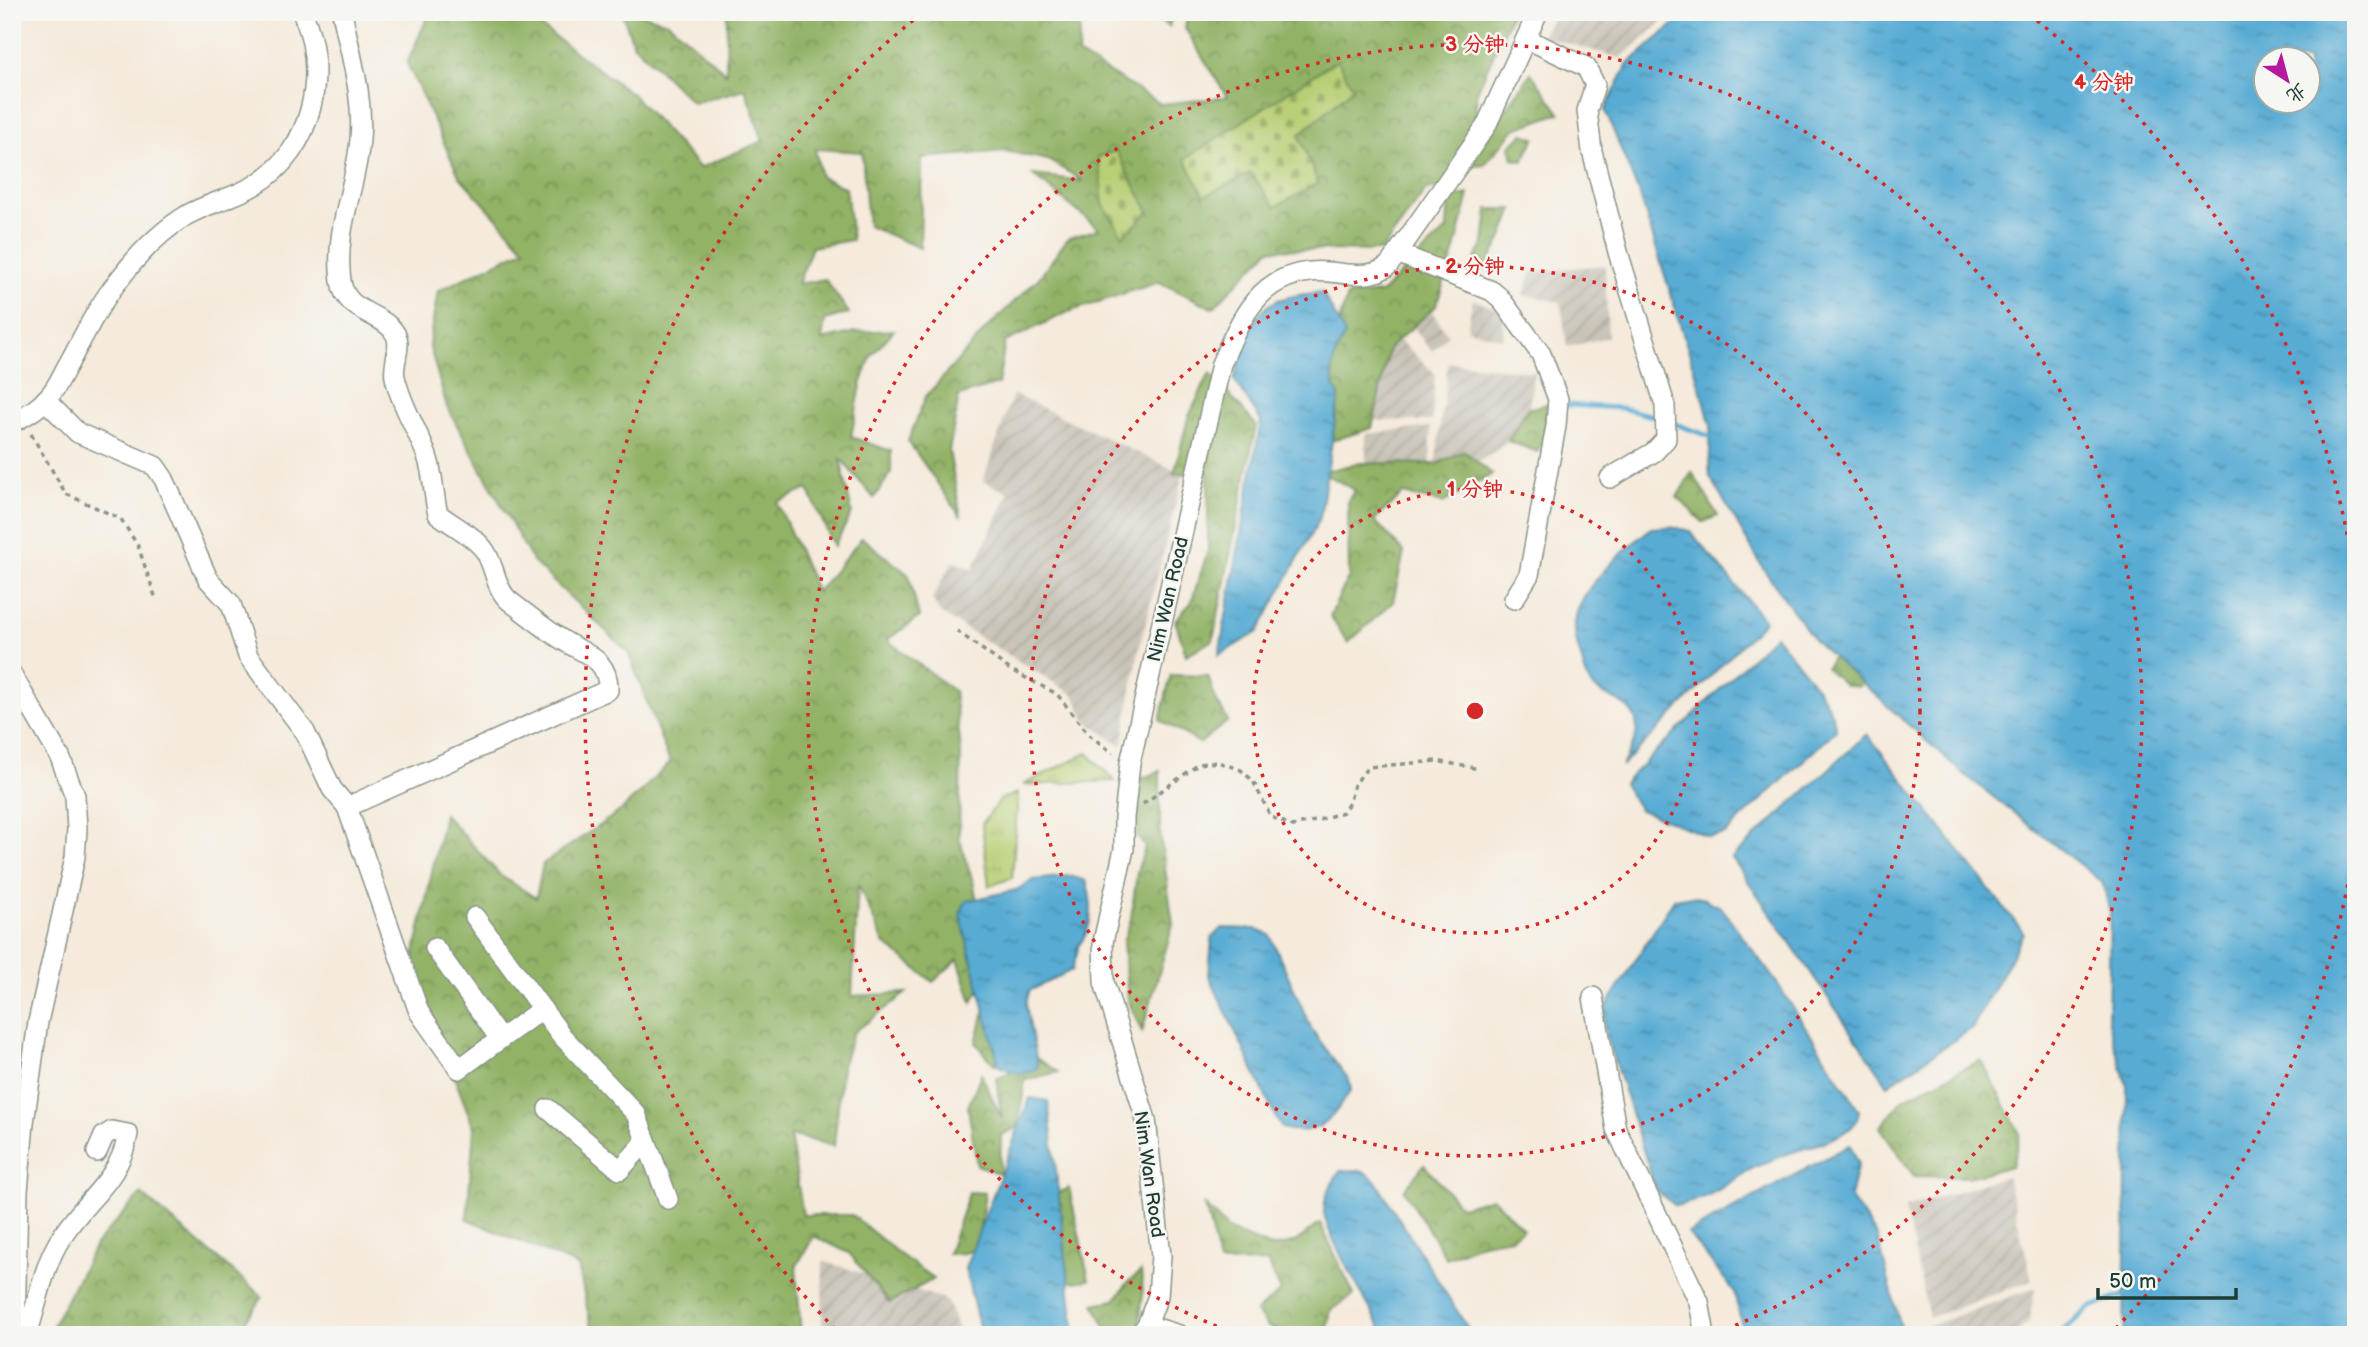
<svg xmlns="http://www.w3.org/2000/svg" width="2368" height="1347" font-family="'Balsamiq Sans','LXGW WenKai TC',sans-serif">
<style>
.industrial{fill:url(#industrial-furrows)}
.grass{fill:url(#grass-tufts);stroke:#6c8654;stroke-width:2}
.forest{fill:url(#forest-crowns);stroke:#58784d;stroke-width:2}
.cemetery{fill:url(#cemetery-stones);stroke:#6c8654;stroke-width:2}
.water{fill:url(#water-ripples);stroke:#3c7484;stroke-width:2;fill-rule:evenodd}
.lines{fill:none;stroke-linecap:round;stroke-linejoin:round}
.stream{stroke:#58acd4;stroke-width:5}
.minor-casing{stroke:#8a9488;stroke-width:22}
.path{stroke:#8a9488;stroke-width:3.5;stroke-dasharray:5 5;stroke-linecap:butt}
.minor{stroke:#fff;stroke-width:19}
.ring{fill:none;stroke:#d62828;stroke-width:3.5;stroke-dasharray:3.5 7}
.labels{text-anchor:middle;stroke-width:5;stroke-linejoin:round;paint-order:stroke}
.street-label{font-size:19px;fill:#1f3d34;stroke:#f6f6f2}
.centre{fill:#d62828;stroke:#f6f6f2;stroke-width:3.5}
.ring-label{font-size:21px;text-anchor:middle;font-weight:bold;fill:#d62828;stroke:#f6f6f2;stroke-width:5;stroke-linejoin:round;paint-order:stroke}
</style>
<defs>
<pattern id="industrial-furrows" width="10" height="10" patternUnits="userSpaceOnUse" patternTransform="scale(1.75)"><rect width="10" height="10" fill="#c9c3b8"/><path d="M-1 1l2-2M0 10L10 0M9 11l2-2" fill="none" stroke="#aca89f"/></pattern>
<pattern id="grass-tufts" width="24" height="20" patternUnits="userSpaceOnUse" patternTransform="scale(1.75)"><rect width="24" height="20" fill="#b8cf74"/><path d="M3 7l-1-3M5 7V3M7 7l1-3M15 17l-1-3M17 17v-4M19 17l1-3" fill="none" stroke="#95a960"/></pattern>
<pattern id="forest-crowns" width="20" height="18" patternUnits="userSpaceOnUse" patternTransform="scale(1.75)"><rect width="20" height="18" fill="#92b266"/><path d="M2 6a3 3 0 1 1 6 0M12 15a3 3 0 1 1 6 0" fill="none" stroke="#779255"/></pattern>
<pattern id="cemetery-stones" width="16" height="16" patternUnits="userSpaceOnUse" patternTransform="scale(1.75)"><rect width="16" height="16" fill="#b8cf74"/><path d="M2 7V4a2 2 0 0 1 4 0v3zM10 15v-3a2 2 0 0 1 4 0v3z" fill="#95a960"/></pattern>
<pattern id="water-ripples" width="26" height="14" patternUnits="userSpaceOnUse" patternTransform="scale(1.75)"><rect width="26" height="14" fill="#58acd4"/><path d="M2 4q2-2 4 0t4 0M15 11q2-2 4 0t4 0" fill="none" stroke="#488dad"/></pattern>
</defs>
<rect width="100%" height="100%" fill="#f6f6f2"/>
<filter id="ink" filterUnits="userSpaceOnUse"><feTurbulence type="fractalNoise" baseFrequency=".0143" numOctaves="2"/><feDisplacementMap in="SourceGraphic" scale="14" xChannelSelector="R" yChannelSelector="G"/><feConvolveMatrix kernelMatrix="1 2 1 2 8 2 1 2 1" color-interpolation-filters="sRGB"/></filter>
<filter id="wash" filterUnits="userSpaceOnUse"><feTurbulence type="fractalNoise" baseFrequency=".00686" numOctaves="4" result="noise"/><feDisplacementMap in="SourceGraphic" scale="28" xChannelSelector="R" yChannelSelector="G"/><feGaussianBlur stdDeviation="1.57" result="paint"/><feColorMatrix in="noise" values="0 0 0 0 0 0 0 0 0 0 0 0 0 0 0 0 0 1.4 0 .05"/><feComposite in="paint" operator="in"/></filter>
<g filter="url(#wash)">
<rect width="100%" height="100%" fill="#f5eadb"/>
<g class="industrial">
<polygon points="1556,12 1675,12 1620,58 1542,36"/>
<polygon points="1605,265 1608,337 1567,347 1561,302 1523,295 1532,272"/>
<polygon points="1424,299 1448,335 1432,351 1402,315"/>
<polygon points="1473,299 1504,312 1503,339 1467,329"/>
<polygon points="1393,335 1435,373 1432,421 1361,420"/>
<polygon points="1448,362 1534,372 1528,416 1518,434 1492,454 1468,466 1434,476"/>
<polygon points="1013,394 1183,474 1139,649 1122,746 1086,721 1074,695 940,613 932,599 953,561 973,569 1009,493 983,481"/>
<polygon points="1431,427 1430,469 1366,470 1366,434"/>
<polygon points="2007,1176 2032,1280 1929,1318 1905,1208"/>
<polygon points="823,1261 947,1300 960,1335 822,1335"/>
<polygon points="2035,1288 2029,1322 2013,1335 1925,1335 1923,1328"/>
</g>
<g class="grass">
<polygon points="1087,753 1115,781 1023,785"/>
<polygon points="1018,793 1012,878 989,886 982,824 1001,799"/>
</g>
<g class="forest">
<polygon points="430,12 476,12 536,23 632,94 700,168 763,141 745,89 693,103 633,44 622,12 634,12 668,22 726,73 727,12 1081,12 1078,54 1161,104 1227,97 1185,28 1188,12 1512,12 1477,92 1475,121 1450,186 1426,190 1381,251 1270,249 1213,308 1159,282 1068,312 1005,342 998,384 959,396 949,451 961,517 908,441 926,396 986,329 1038,279 1068,238 1099,229 1033,175 1083,181 1048,160 1005,151 922,158 920,248 868,226 862,152 815,149 821,177 846,188 852,240 812,247 798,284 825,279 849,313 825,320 822,340 856,332 894,330 871,356 861,385 851,437 891,451 891,473 874,498 840,458 852,513 834,546 808,489 777,502 817,592 862,538 909,575 919,617 887,640 954,691 961,753 959,837 974,885 989,973 972,1002 958,959 933,982 884,943 858,884 852,996 906,993 853,1033 842,1066 834,1146 790,1135 803,1215 852,1215 898,1253 934,1279 889,1303 849,1253 814,1236 796,1267 801,1335 593,1335 578,1266 467,1219 474,1128 412,967 444,814 500,875 536,898 543,864 623,809 670,763 628,652 533,562 447,407 429,344 438,291 525,249 459,176 407,63"/>
<polygon points="1531,73 1560,113 1515,129 1484,165 1466,167"/>
<polygon points="1523,134 1535,138 1523,161 1513,159 1510,146"/>
<polygon points="1469,194 1455,250 1436,306 1389,348 1372,428 1325,443 1320,386 1347,296 1381,293 1447,229 1449,197"/>
<polygon points="1488,209 1513,209 1502,238 1486,267 1475,259 1484,244"/>
<polygon points="1210,373 1256,425 1213,640 1186,655 1175,620 1191,603 1208,551 1208,472 1174,474 1188,418"/>
<polygon points="1547,404 1546,434 1538,452 1508,441 1527,409"/>
<polygon points="1464,451 1492,474 1443,503 1403,494 1374,520 1404,552 1393,602 1348,643 1330,616 1349,576 1348,500 1355,490 1321,472 1360,463 1437,464"/>
<polygon points="1692,472 1718,516 1703,522 1677,497"/>
<polygon points="1837,647 1864,678 1858,687 1845,685 1826,668"/>
<polygon points="1171,675 1208,676 1215,698 1228,721 1200,743 1160,720"/>
<polygon points="1160,771 1160,833 1173,924 1142,1032 1128,1000 1123,942 1131,919 1137,872 1145,847 1137,836 1136,781"/>
<polygon points="986,1004 1017,1020 995,1065 976,1043"/>
<polygon points="1038,1059 1058,1072 1025,1080 1018,1127 1001,1135 1000,1174 977,1165 968,1107 981,1074 1002,1119 996,1078"/>
<polygon points="1981,1060 2020,1134 2012,1166 1968,1177 1914,1176 1880,1127 1903,1099"/>
<polygon points="1424,1165 1461,1207 1492,1198 1523,1229 1511,1238 1482,1243 1446,1258 1404,1190"/>
<polygon points="1069,1188 1089,1280 1065,1283 1055,1195"/>
<polygon points="969,1192 985,1193 977,1248 965,1253 948,1254"/>
<polygon points="141,1194 263,1297 239,1330 240,1335 48,1335 95,1245"/>
<polygon points="1205,1205 1229,1230 1271,1247 1294,1243 1320,1223 1354,1295 1331,1310 1326,1335 1291,1335 1268,1327 1256,1312 1281,1291 1267,1262 1219,1263"/>
<polygon points="1141,1272 1143,1292 1138,1335 1109,1335 1094,1304 1115,1300 1128,1282"/>
</g>
<g class="cemetery">
<polygon points="1145,12 1173,12 1169,27"/>
<polygon points="1337,60 1353,88 1299,135 1318,183 1275,207 1251,173 1204,196 1185,159"/>
<polygon points="1116,151 1149,212 1123,236 1103,204 1098,157"/>
</g>
<g class="water">
<path d="M 1682,12 L 2356,12 L 2356,1335 L 2124,1335 L 2127,1086 L 2108,1023 L 2110,912 L 2102,882 L 1959,770 L 1815,641 L 1764,570 L 1709,475 L 1711,425 L 1701,391 L 1640,196 L 1605,110 L 1628,64 L 1680,19 ZM 2266,60 L 2308,60 L 2308,102 L 2266,102 Z"/>
<path d="M 1322,292 L 1345,334 C 1334,356 1326,373 1339,396 L 1320,518 L 1258,632 L 1219,655 L 1261,421 L 1234,379 C 1244,349 1246,314 1278,300 C 1291,295 1308,294 1322,292 Z"/>
<path d="M 1670,527 L 1690,531 L 1765,621 L 1622,766 C 1629,751 1640,737 1636,721 C 1630,700 1605,699 1591,685 C 1585,677 1583,664 1580,654 C 1577,645 1574,633 1575,623 C 1578,586 1626,550 1651,528 Z"/>
<path d="M 1775,635 C 1793,659 1833,700 1836,730 L 1725,834 L 1710,837 L 1640,810 L 1623,784 Z"/>
<polygon points="1867,734 2024,933 1972,1028 1888,1085 1732,858"/>
<path d="M 1070,876 L 1086,881 C 1093,903 1094,927 1078,946 C 1078,956 1074,961 1072,970 L 1029,991 L 1026,1005 L 1038,1067 C 1024,1078 1013,1072 999,1066 L 960,914 L 966,901 L 1016,890 L 1033,880 Z"/>
<path d="M 1692,896 L 1704,899 L 1721,907 L 1777,983 L 1859,1110 C 1858,1118 1857,1123 1850,1128 C 1832,1143 1805,1147 1784,1155 C 1770,1161 1752,1167 1740,1176 C 1720,1190 1701,1201 1676,1206 L 1660,1194 L 1654,1184 L 1605,1032 L 1604,1017 L 1608,1004 L 1674,899 Z"/>
<path d="M 1223,928 L 1255,929 L 1270,935 L 1312,1030 L 1349,1080 L 1351,1090 C 1332,1118 1321,1138 1282,1128 L 1277,1120 L 1209,976 L 1212,937 Z"/>
<polygon points="1030,1098 1048,1101 1075,1335 981,1335 965,1268"/>
<polygon points="1850,1145 1858,1163 1850,1197 1877,1236 1903,1335 1744,1335 1734,1291 1688,1233"/>
<path d="M 1357,1170 L 1366,1173 L 1375,1180 L 1472,1335 L 1385,1335 C 1373,1313 1323,1230 1324,1211 C 1324,1196 1332,1183 1340,1171 Z"/>
</g>
<g class="lines">
<g class="stream">
<polyline points="1568,405 1621,408 1661,418"/>
<polyline points="1670,422 1717,439"/>
<polyline points="2057,1335 2091,1307 2131,1293"/>
</g>
</g>
</g>
<g filter="url(#ink)">
<g class="lines">
<defs>
<g id="minor">
<path d="M 342,12 C 350,54 364,96 360,139 C 356,189 334,227 341,281 C 345,314 384,312 396,335 C 402,348 392,364 395,377 C 401,405 417,429 427,456 C 434,475 433,495 438,514 C 452,525 475,536 485,551 C 496,568 495,591 512,603 C 528,615 544,628 561,639 C 583,654 609,657 608,690 L 347,807"/>
<polyline points="1527,39 1586,67 1595,85 1587,111 1592,151 1618,252 1665,405 1666,439 1654,452 1610,478"/>
<polyline points="1397,253 1492,291 1500,298 1541,354 1558,399 1556,426 1529,575 1514,599"/>
<polyline points="45,400 78,433 155,466 164,479 208,579 231,604 248,656 305,732 332,789 347,807 419,1012 459,1069 542,1009 475,917"/>
<path d="M 12,423 C 26,415 40,408 50,395 C 58,386 63,373 69,363 C 84,335 98,306 118,281 C 136,257 161,231 187,215 C 208,203 234,198 255,185 C 314,150 329,71 302,12"/>
<polyline points="12,675 60,757 75,796 77,829 75,857 38,1022 24,1123 18,1191 15,1335"/>
<polyline points="435,948 500,1039"/>
<polyline points="1593,997 1616,1129 1699,1302 1705,1335"/>
<polyline points="542,1009 562,1036 636,1114 668,1199"/>
<polyline points="548,1109 620,1170 646,1141"/>
<polyline points="1147,1325 1179,1335"/>
<path d="M 24,1335 L 30,1325 C 39,1297 44,1264 61,1238 C 84,1200 120,1181 128,1134 L 112,1131 L 104,1136 L 97,1152"/>
<path d="M 1139,1335 L 1147,1325 L 1158,1296 L 1161,1256 L 1146,1120 L 1104,982 L 1103,942 L 1124,849 L 1124,818 L 1130,763 L 1221,364 C 1240,321 1257,277 1310,272 C 1322,270 1336,273 1348,274 C 1364,275 1377,275 1389,265 L 1486,126 L 1538,12"/>
</g>
</defs>
<use href="#minor" class="minor-casing"/>
<g class="path">
<polyline points="31,434 66,494 121,519 138,546 156,599"/>
<polyline points="957,631 1009,669 1057,694 1089,735 1113,753"/>
<polyline points="1143,804 1199,764 1218,762 1241,770 1253,781 1271,817 1293,826 1319,820 1343,812 1350,801 1354,785 1368,767 1437,761 1479,769"/>
</g>
<use href="#minor" class="minor"/>
</g>
</g>
<g class="ring">
<circle cx="1475" cy="711" r="222"/>
<circle cx="1475" cy="711" r="445"/>
<path d="M1236 1334A667 667 0 1 1 1714 1334"/>
<path d="M2355 843A890 890 0 0 1 2115 1329M835 1329A890 890 0 0 1 921 14M2029 14A890 890 0 0 1 2355 579"/>
</g>
<g class="labels">
<g class="street-label">
<text transform="translate(1167 599) rotate(-77)" y="7">Nim Wan Road</text>
<text transform="translate(1150 1174) rotate(82)" y="7">Nim Wan Road</text>
</g>
</g>
<circle cx="1475" cy="711" r="10" class="centre"/>
<g class="ring-label">
<text x="1475" y="51">3 分钟</text>
<text x="2104" y="89">4 分钟</text>
<text x="1475" y="273">2 分钟</text>
<text x="1475" y="496">1 分钟</text>
</g>
<rect width="2368" height="1347" fill="none" stroke="#f6f6f2" stroke-width="42"/>
<g transform="translate(2287 80) rotate(144)"><circle r="33" fill="#f6f6f2" stroke="#a0aca6" stroke-width="2"/>
<path d="M0-5L12 26L0 18L-12 26Z" fill="#b5179e"/>
<text y="-10" font-size="19" font-weight="bold" text-anchor="middle" fill="#1f3d34">北</text>
</g>
<path d="M2098 1288v10h138v-10" fill="none" stroke="#1f3d34" stroke-width="3.5"/>
<text x="2109" y="1288" font-size="21" fill="#1f3d34" stroke="#f6f6f2" stroke-width="5" paint-order="stroke">50 m</text>
</svg>
